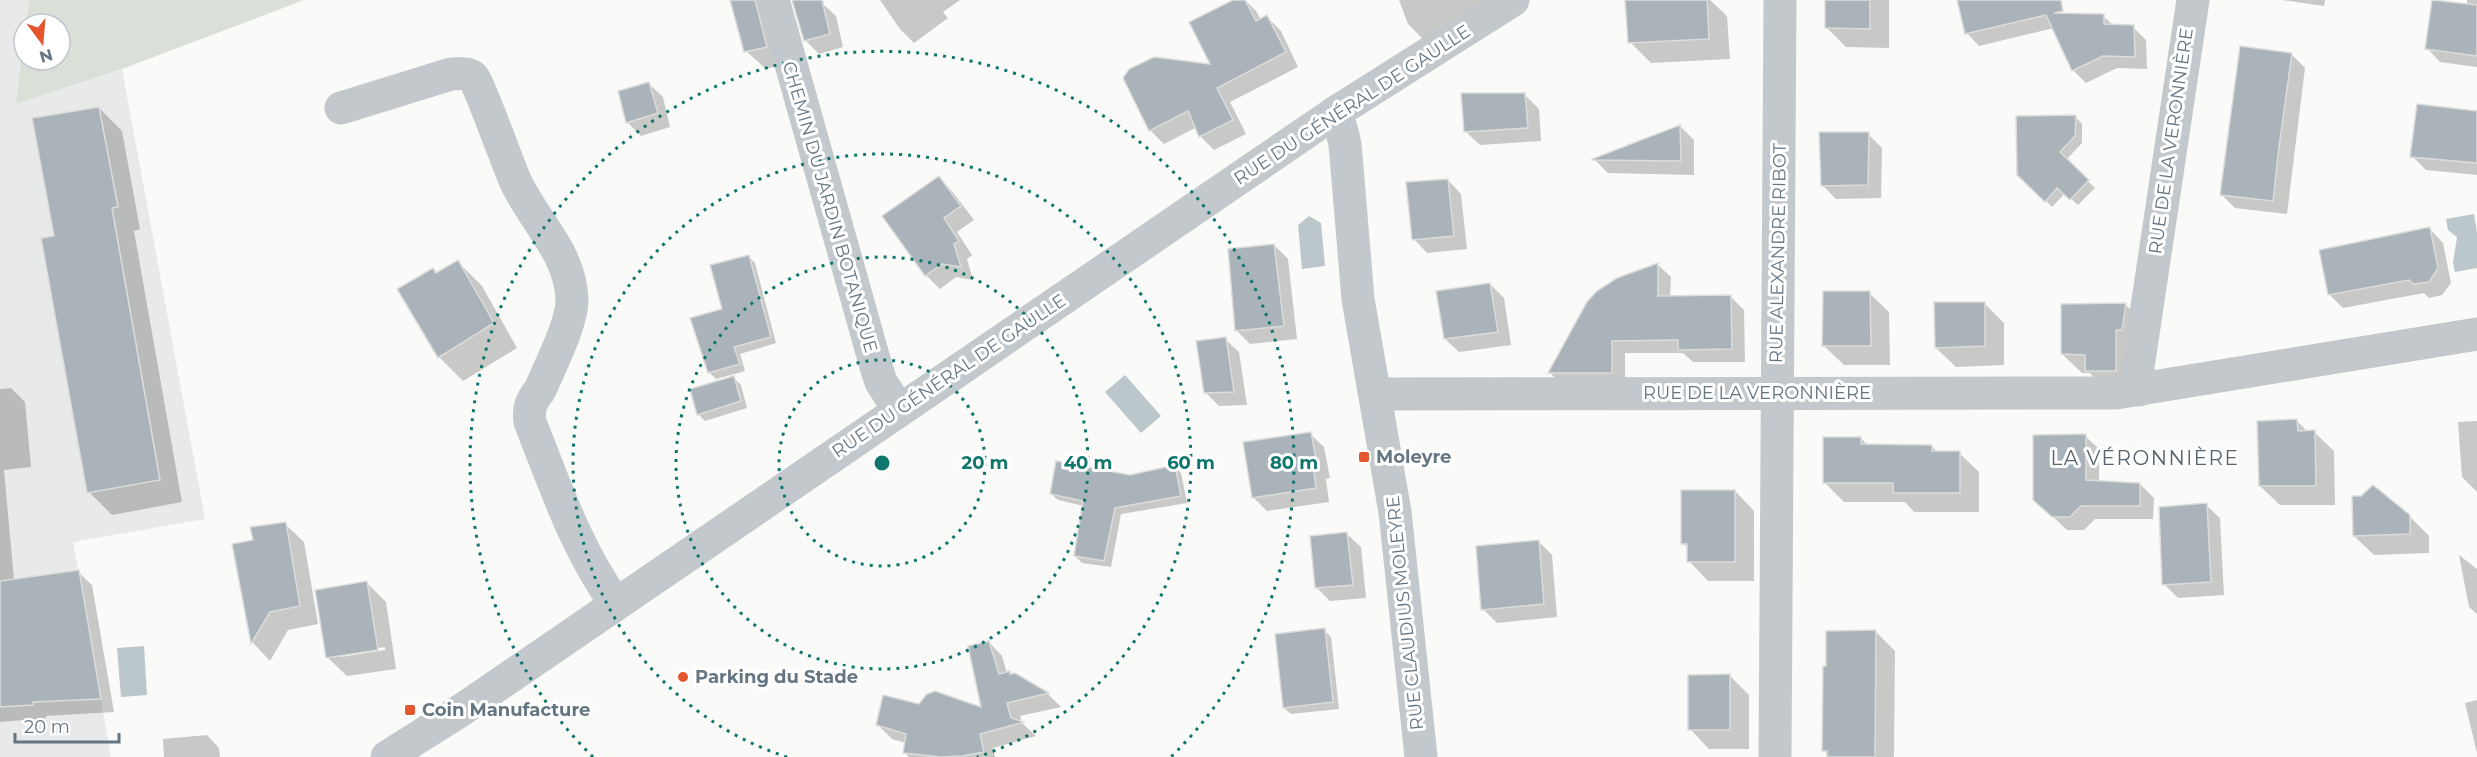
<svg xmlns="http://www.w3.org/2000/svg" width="2477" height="757" font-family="Montserrat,sans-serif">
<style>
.built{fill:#e8e9e9}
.green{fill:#dadfd7}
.water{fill:#bbc7cb}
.shadow{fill:#0003;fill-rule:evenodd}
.building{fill:#aab3b9;stroke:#dcdcda;stroke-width:1.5}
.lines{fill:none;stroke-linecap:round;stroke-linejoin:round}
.minor{stroke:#c3c8cc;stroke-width:33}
.ring{fill:none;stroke:#0f766e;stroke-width:3;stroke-dasharray:3 6}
.poi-dot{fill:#e4572e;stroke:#fff;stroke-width:2}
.labels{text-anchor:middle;stroke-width:6;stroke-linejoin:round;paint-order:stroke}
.street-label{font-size:18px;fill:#657683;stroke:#fff}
.poi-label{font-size:18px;font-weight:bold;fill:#657683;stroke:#fff;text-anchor:start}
.neighbourhood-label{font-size:20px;letter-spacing:1.5px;fill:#57646e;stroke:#fff}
.centre{fill:#0f766e;stroke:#fff;stroke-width:3}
.ring-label{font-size:18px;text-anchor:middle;font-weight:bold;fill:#0f766e;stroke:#fff;stroke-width:6;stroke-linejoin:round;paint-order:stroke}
</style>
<rect width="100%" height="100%" fill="#fafaf8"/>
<polygon class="built" points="0,0 29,0 16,104 122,69 205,519 73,542 111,757 0,757"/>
<polygon class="green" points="29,0 304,0 122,69 16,104 24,37 24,60 60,60 60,24 26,24"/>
<g class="water">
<polygon points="2474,214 2477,233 2477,268 2455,272 2453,263 2457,237 2448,230 2446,219"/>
<polygon points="1309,216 1321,223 1325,266 1302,269 1298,225"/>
<polygon points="1125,375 1161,416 1141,433 1105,392"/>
<polygon points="144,646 147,695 121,697 117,648"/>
</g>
<g class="shadow">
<polygon points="738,0 774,0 781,65 766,69 746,51"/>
<polygon points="794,0 823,0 824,5 836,16 843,47 819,54 805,40"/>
<polygon points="880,0 960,0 943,12 948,18 914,43 900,29"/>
<polygon points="1236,0 1245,0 1256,11 1261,20 1267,17 1281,31 1298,67 1230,102 1246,134 1214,150 1201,137 1197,127 1164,144 1150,130 1212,65"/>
<polygon points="1399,0 1495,0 1427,43 1408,24"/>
<polygon points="1627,0 1710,0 1727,16 1730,59 1651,63 1630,42"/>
<polygon points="1826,0 1889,0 1889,48 1846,47 1826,27"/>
<polygon points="1959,0 2056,0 2059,14 2103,16 2114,26 2133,27 2146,40 2147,69 2117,68 2086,83 2073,70 2054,28 1979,46 1967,33"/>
<polygon points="2282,0 2325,0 2324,6"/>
<polygon points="2467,0 2477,0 2477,67 2440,62 2427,48 2467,5"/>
<polygon points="2292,55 2305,68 2287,214 2235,208 2221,194"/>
<polygon points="649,84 663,97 670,127 641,136 627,122"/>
<polygon points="1525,95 1539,109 1541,141 1480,145 1466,132"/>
<polygon points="99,108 122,131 140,229 134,231 182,502 112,515 89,492 56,237"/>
<polygon points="2477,112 2477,175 2426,170 2412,156"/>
<polygon points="2076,117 2082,124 2082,143 2066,160 2095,188 2078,205 2065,193 2052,207 2019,174"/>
<polygon points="1680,126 1694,140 1694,175 1608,173 1595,160"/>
<polygon points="1868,134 1882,148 1881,198 1836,199 1822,185"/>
<polygon points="939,178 952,191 974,220 957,232 972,255 967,259 973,280 956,277 940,289 926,275"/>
<polygon points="1448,180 1461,194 1467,249 1427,253 1414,239"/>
<polygon points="2430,229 2443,243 2451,283 2442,295 2429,298 2424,293 2343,308 2329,294"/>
<polygon points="1274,245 1288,259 1297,339 1250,344 1236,330"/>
<polygon points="748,256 755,263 776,343 740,354 745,371 716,379 709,372"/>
<polygon points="458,262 482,286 517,348 463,381 439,357 433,270 438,274"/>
<polygon points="1658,265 1671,277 1670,298 1731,297 1744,310 1745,362 1693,362 1683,353 1625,353 1625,385 1563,385 1550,373"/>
<polygon points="1490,284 1504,298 1511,345 1459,352 1445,339"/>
<polygon points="1869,293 1889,312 1890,365 1844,365 1824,346"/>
<polygon points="1984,303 2004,323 2004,365 1956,367 1936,348"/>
<polygon points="2126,305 2145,324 2135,390 2106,390 2090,373 2082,373 2062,354 2062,306"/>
<polygon points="1225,339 1239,352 1247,405 1219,406 1205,392"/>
<polygon points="734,378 741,385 747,408 705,421 698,414"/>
<polygon points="11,388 25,402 31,467 4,470 14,580 78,572 92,585 114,712 46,716 46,718 0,722 0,389"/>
<polygon points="2297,421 2308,432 2314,432 2334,451 2335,505 2280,505 2260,486"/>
<polygon points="2477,421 2477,492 2462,477 2458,422"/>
<polygon points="1310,434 1324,447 1330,478 1326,479 1329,502 1267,511 1253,497"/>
<polygon points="2085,436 2099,449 2099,482 2140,484 2154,498 2153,519 2095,519 2084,530 2067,530 2046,510"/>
<polygon points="1861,438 1868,446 1932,446 1938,453 1959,453 1979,472 1979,512 1914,512 1905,502 1844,502 1824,482"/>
<polygon points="1174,467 1181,473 1187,503 1121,514 1111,567 1082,563 1075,556 1084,506 1058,500 1051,494"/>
<polygon points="1735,491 1754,511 1754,581 1708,581 1689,561 1689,549 1683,543"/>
<polygon points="2206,505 2220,518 2224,595 2178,598 2164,584"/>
<polygon points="2409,516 2429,536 2429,553 2374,555 2354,536"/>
<polygon points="285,524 304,542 318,624 288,630 270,661 253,643 234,545 254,542"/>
<polygon points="1347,534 1361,547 1366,598 1330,601 1316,587"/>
<polygon points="1538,541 1552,555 1557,617 1497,623 1483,609"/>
<polygon points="2459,555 2477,569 2477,614 2469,607"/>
<path d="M 367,583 L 386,602 L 396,669 L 347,676 L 327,657 ZM 385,647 L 385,650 L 341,657 L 341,654 Z"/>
<polygon points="1324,630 1331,637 1339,709 1291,714 1284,708"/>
<polygon points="1875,631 1895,651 1894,757 1829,757 1824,750"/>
<polygon points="989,642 1002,656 1007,673 1015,674 1048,694 1061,707 1020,716 1022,723 1036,736 993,748 995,757 909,757 904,752 906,743 892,739 878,725 919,706 983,709"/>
<polygon points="1730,676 1749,695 1749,749 1709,749 1690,729"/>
<polygon points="2477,700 2477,753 2465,703"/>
<polygon points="207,735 219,748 220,757 164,757 163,739"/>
</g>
<g class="building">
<polygon points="730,0 755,0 767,47 744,52"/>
<polygon points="792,0 822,0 830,34 804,41"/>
<polygon points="1233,0 1245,0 1256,21 1267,15 1286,52 1217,88 1233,120 1199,137 1188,111 1149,131 1123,78 1129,69 1154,57 1210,64 1189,22"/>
<polygon points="1625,0 1707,0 1709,39 1628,43"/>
<polygon points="1825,0 1870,0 1870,29 1825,28"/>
<polygon points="1957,0 2061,0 2063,11 2054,13 2104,14 2104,24 2134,25 2135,57 2103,56 2072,71 2046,15 1965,34"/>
<polygon points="2432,0 2477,5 2477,56 2425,49"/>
<polygon points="2240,46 2292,53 2279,147 2273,201 2220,195"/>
<polygon points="649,82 658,113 626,123 618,91"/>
<polygon points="1461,93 1525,93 1528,128 1464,132"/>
<polygon points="2417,104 2477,111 2477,163 2410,157"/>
<polygon points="99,107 118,207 112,208 160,480 87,493 41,238 54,236 32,118"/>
<polygon points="2076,115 2075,136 2060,152 2089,180 2070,200 2057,188 2045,202 2017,175 2016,116"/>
<polygon points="1680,125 1681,161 1593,160 1592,159"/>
<polygon points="1819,132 1869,132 1868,185 1821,186"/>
<polygon points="939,176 961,206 944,218 959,241 954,244 961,267 942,264 925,276 882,216"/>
<polygon points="1448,179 1454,236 1412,240 1406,182"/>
<polygon points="2430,227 2438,268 2429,282 2414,284 2409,280 2328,295 2319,250"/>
<polygon points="1274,244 1284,326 1235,331 1228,249"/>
<polygon points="749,255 771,337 734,347 740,364 708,373 690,318 722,309 710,265"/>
<polygon points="458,260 494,323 438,358 397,289 433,268 436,273"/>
<polygon points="1658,263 1658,296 1731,295 1732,349 1678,350 1678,340 1612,341 1612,373 1548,373 1587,302 1597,291 1617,278"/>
<polygon points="1490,283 1498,332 1444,339 1436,291"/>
<polygon points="1823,291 1870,291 1871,346 1822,346"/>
<polygon points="1934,302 1985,302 1985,346 1935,348"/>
<polygon points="2126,303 2122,330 2116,330 2116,371 2085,371 2085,355 2061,354 2061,304"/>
<polygon points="1226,337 1234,392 1204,393 1196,341"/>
<polygon points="734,376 741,401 697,415 690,389"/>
<polygon points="2297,419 2298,431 2315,430 2316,486 2259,486 2257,421"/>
<polygon points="1311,432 1317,464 1313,465 1316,488 1252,498 1243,442"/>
<polygon points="2086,434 2086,480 2140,483 2140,506 2081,506 2070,517 2052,517 2033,500 2033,435"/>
<polygon points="1823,437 1861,437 1861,444 1932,445 1932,451 1960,451 1960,493 1893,493 1893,483 1823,483"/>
<polygon points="1056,461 1130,475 1175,465 1181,496 1115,508 1104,561 1074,556 1083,501 1050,494"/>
<polygon points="2373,485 2410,515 2410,534 2353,536 2352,496 2361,496"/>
<polygon points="1681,490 1735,490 1735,562 1687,562 1687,544 1681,544"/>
<polygon points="2207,503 2211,582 2162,585 2159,507"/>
<polygon points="286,522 300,606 270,612 251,644 232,544 253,540 250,527"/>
<polygon points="1347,532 1353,585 1315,588 1310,536"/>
<polygon points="1539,540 1544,604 1481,610 1476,546"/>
<polygon points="79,570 101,699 33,702 33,705 0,707 0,581"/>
<polygon points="367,581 378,650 326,658 315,590"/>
<polygon points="1325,628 1333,702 1283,708 1275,634"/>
<polygon points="1876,630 1875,757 1827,757 1827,751 1822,751 1823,666 1826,666 1826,631"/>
<polygon points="989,641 999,674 1010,671 1010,674 1015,673 1049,693 1007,703 1011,718 1024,722 980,734 984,752 962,756 941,757 903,753 906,734 876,725 883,695 919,704 927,694 935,691 981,707 968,646"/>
<polygon points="1730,674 1730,730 1688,730 1688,675"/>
</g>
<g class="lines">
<g class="minor">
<polyline points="773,0 877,370 881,382 899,410"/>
<path d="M 341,108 L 451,74 C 458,74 467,72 473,77 C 478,81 508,164 514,178 C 532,220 571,252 572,300 C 572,324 550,366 540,390 C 531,401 528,408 530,422 C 555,485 576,549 616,604"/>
<polyline points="1333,114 1341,128 1345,144 1358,299 1395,512 1421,757"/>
<polyline points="2139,390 2138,367 2193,0"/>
<polyline points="1375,394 2116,393 2477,334"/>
<polyline points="387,757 463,709 1333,114 1513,0"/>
<polyline points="1775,757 1780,0"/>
</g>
</g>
<g class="ring">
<circle cx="882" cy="463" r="103"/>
<circle cx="882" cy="463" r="206"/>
<path d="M787 757A309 309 0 1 1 977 757"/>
<path d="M593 757A412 412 0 1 1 1171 757"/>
</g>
<g class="poi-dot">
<rect x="1358" y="451" width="12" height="12" rx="3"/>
<circle cx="683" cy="677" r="6"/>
<rect x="404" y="704" width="12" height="12" rx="3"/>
</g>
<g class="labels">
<g class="street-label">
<text transform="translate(1352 105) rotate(-33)" y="6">RUE DU GÉNÉRAL DE GAULLE</text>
<text transform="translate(2171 141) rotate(-82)" y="6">RUE DE LA VERONNIÈRE</text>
<text transform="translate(830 207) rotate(74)" y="6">CHEMIN DU JARDIN BOTANIQUE</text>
<text transform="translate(1778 253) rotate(-89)" y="6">RUE ALEXANDRE RIBOT</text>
<text transform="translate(949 376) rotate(-34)" y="6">RUE DU GÉNÉRAL DE GAULLE</text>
<text x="1757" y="399">RUE DE LA VERONNIÈRE</text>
<text transform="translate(1405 613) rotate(-96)" y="6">RUE CLAUDIUS MOLEYRE</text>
</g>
<g class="poi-label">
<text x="1376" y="463">Moleyre</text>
<text x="695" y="683">Parking du Stade</text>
<text x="422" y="716">Coin Manufacture</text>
</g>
<g class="neighbourhood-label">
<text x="2145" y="465">LA VÉRONNIÈRE</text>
</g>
</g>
<circle cx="882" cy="463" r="9" class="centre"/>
<g class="ring-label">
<text x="985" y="469">20 m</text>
<text x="1088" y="469">40 m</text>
<text x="1191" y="469">60 m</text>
<text x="1294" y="469">80 m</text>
</g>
<g transform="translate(42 42) rotate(164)"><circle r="28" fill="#ffffff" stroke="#c1c8cd" stroke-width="1.5"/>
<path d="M0-4.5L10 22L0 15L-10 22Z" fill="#e4572e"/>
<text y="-9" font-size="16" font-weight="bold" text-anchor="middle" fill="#657683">N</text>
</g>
<path d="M15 733v9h104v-9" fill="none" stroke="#657683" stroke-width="3"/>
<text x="24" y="733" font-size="18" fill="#657683" stroke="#ffffff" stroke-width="4.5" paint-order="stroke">20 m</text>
</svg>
